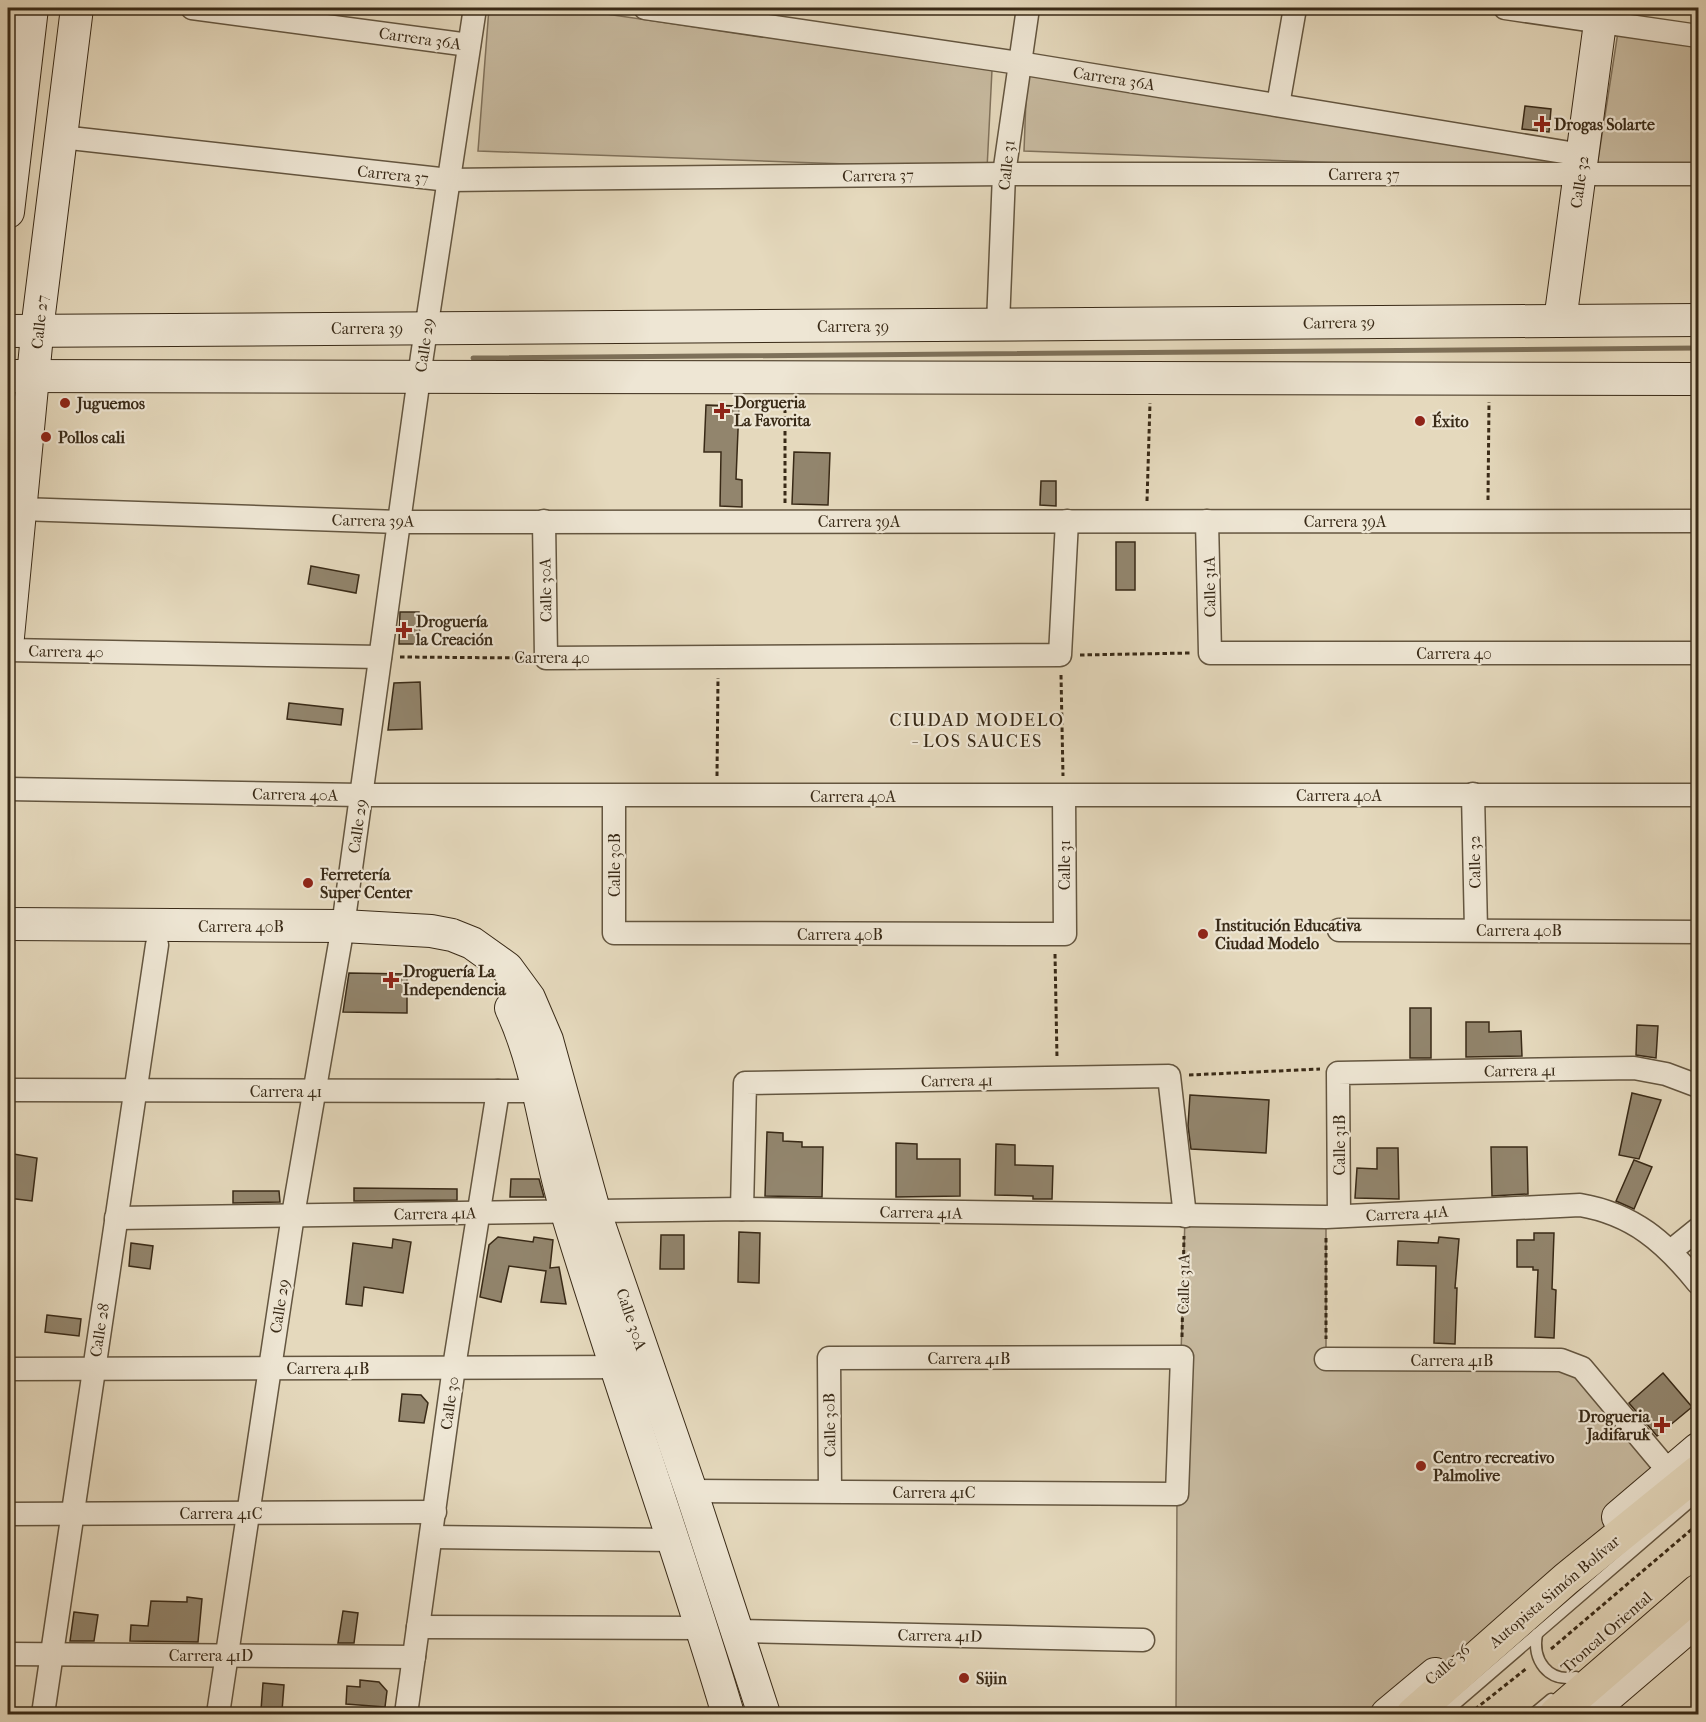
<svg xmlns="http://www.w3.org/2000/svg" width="1706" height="1722" font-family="'IM FELL French Canon',serif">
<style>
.green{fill:#c8bba1;stroke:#80725c;stroke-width:1.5}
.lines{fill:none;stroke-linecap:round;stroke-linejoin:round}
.stream{stroke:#7d7059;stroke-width:5}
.building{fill:#92856d;stroke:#392a17;stroke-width:1.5}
.lane-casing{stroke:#645640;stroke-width:13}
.street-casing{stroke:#645640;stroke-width:25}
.secondary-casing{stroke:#392a17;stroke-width:34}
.highway-casing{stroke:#392a17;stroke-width:35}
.path{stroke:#392a17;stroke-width:3;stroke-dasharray:4.5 3;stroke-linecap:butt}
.lane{stroke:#eee6d4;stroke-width:10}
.street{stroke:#eee6d4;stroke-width:22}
.secondary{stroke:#eee6d4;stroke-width:32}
.highway{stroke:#e5d9bd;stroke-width:33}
.poi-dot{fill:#8f2418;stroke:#eee6d4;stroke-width:2}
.labels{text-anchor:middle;stroke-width:4.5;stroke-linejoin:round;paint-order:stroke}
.street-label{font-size:16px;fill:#392a17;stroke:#eee6d4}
.poi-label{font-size:16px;font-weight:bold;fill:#392a17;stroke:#eee6d4;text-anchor:start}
.neighbourhood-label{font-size:18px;letter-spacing:1.5px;fill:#392a17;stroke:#eee6d4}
</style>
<rect width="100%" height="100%" fill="#e5d9bd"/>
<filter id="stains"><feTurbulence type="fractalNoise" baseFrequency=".00333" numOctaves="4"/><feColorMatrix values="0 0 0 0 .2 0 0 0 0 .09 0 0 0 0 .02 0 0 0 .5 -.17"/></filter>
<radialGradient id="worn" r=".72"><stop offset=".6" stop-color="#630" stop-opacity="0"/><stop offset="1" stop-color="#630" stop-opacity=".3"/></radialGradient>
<g class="green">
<polygon points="489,8 565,8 992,70 987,169 478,151"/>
<polygon points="1618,32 1698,44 1698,163 1597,167"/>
<polygon points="1027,73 1563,158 1562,171 1024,151"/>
<polygon points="1185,1216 1326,1217 1326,1359 1561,1360 1670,1473 1387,1714 1176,1714 1177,1494"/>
</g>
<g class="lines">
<polyline class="stream" points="473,358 1698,348"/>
</g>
<g class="building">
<polygon points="1525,106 1551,109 1549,132 1522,129"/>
<polygon points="706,405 739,406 736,479 742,480 742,507 720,506 721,452 704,452"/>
<polygon points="794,452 830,453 828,505 792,504"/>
<polygon points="1041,481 1056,481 1056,506 1040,505"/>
<rect x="1116" y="542" width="19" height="48"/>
<polygon points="311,566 359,575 356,593 308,584"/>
<polygon points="400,612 419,612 420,644 399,644"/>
<polygon points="420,682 422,729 388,730 394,683"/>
<polygon points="289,703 343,709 341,725 287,719"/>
<polygon points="349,973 407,974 407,1013 343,1012"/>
<rect x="1410" y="1008" width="21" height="50"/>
<polygon points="1466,1022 1489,1022 1489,1032 1521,1031 1522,1056 1466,1057"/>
<polygon points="1637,1025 1658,1026 1656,1058 1636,1055"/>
<polygon points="1632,1093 1661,1100 1639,1159 1619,1155"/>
<polygon points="1190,1095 1269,1100 1266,1153 1191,1149 1188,1126"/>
<polygon points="767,1132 783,1133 783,1141 802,1142 802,1147 823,1147 822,1197 765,1196"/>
<polygon points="896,1143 917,1144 917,1159 960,1159 960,1196 896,1197"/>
<polygon points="996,1144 1015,1145 1015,1165 1053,1166 1052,1199 1033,1199 1033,1196 995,1195"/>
<polygon points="1491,1147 1527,1147 1528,1194 1492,1196"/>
<polygon points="1377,1148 1398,1148 1399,1199 1355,1198 1357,1168 1377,1169"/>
<polygon points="8,1153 37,1158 32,1201 8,1198"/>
<polygon points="1634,1160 1652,1167 1634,1209 1616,1201"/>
<polygon points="511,1179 539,1179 544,1197 510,1197"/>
<polygon points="354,1188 457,1189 457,1200 354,1201"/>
<polygon points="233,1191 279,1191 280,1202 233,1203"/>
<polygon points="739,1232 760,1233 759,1283 738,1282"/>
<polygon points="1534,1233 1554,1233 1552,1289 1556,1290 1554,1338 1535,1337 1538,1270 1533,1270 1533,1267 1517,1267 1517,1240 1534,1240"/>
<polygon points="661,1235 684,1235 684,1269 660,1269"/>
<polygon points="498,1237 533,1242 534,1237 553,1240 550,1268 559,1267 566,1304 541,1302 546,1271 509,1266 501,1302 480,1297 489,1245"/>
<polygon points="1439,1237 1459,1239 1455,1288 1457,1288 1455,1344 1434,1343 1436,1266 1397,1265 1398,1241 1438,1243"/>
<polygon points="393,1239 411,1242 403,1293 364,1287 362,1306 346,1304 353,1243 392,1248"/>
<polygon points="131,1243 153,1246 150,1269 129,1266"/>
<polygon points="47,1315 81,1319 79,1336 45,1332"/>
<polygon points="1663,1373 1692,1407 1657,1436 1629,1403"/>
<polygon points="402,1394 421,1395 428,1403 424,1423 399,1421"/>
<polygon points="187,1597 202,1599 198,1642 130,1641 131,1625 148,1626 151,1601 187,1602"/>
<polygon points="343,1611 358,1613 354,1643 338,1643"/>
<polygon points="74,1612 98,1615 94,1641 70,1641"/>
<polygon points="360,1680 379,1682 387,1691 385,1707 346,1704 347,1686 360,1687"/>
<polygon points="263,1683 284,1685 282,1711 261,1710"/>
</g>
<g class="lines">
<defs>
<g id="lane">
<path d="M 1537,1634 C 1532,1660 1548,1683 1576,1677"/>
<polyline points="1444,1714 1698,1495"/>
<polyline points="1533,1714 1551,1699"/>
</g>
<g id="street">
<polyline points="192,8 469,45"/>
<polyline points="645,8 1019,63 1582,155"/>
<polyline points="1505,8 1698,36"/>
<polyline points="1278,105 1295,8"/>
<polyline points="61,137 449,180 1004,174 1698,174"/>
<polyline points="998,324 1004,174 1028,8"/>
<polyline points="20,509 399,522 1698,521"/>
<polyline points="544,521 546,658 1060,655 1067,521"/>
<polyline points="1207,521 1210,653 1698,653"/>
<polyline points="8,650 380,657"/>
<polyline points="8,789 361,795 1698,795"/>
<polyline points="1473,794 1476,930"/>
<polyline points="614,796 614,933 1055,934 1065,934 1064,796"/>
<polyline points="1339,930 1698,932"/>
<polyline points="8,1090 552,1091"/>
<polyline points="742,1209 745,1083 1169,1076 1185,1216"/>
<polyline points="1339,1216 1338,1073 1634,1068 1666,1074 1698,1086"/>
<path d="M 116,1218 L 742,1209 L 1326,1217 L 1580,1205 C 1633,1214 1665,1242 1698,1283"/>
<polyline points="1672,1250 1698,1229"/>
<polyline points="1326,1359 1561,1360 1582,1368 1670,1473"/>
<polyline points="8,1369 629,1367"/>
<polyline points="691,1491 1177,1494 1182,1357 829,1358 830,1491"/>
<polyline points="8,1514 435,1512"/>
<polyline points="431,1537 673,1540"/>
<polyline points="418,1627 702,1628"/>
<polyline points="736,1631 1143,1640"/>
<polyline points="8,1654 414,1657"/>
<polyline points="43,1714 157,945"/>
<polyline points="218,1714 293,1215 343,926 422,356 475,8"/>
<polyline points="406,1714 454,1367 498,1091"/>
</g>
<g id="secondary">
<polyline points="8,212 32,8"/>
<polyline points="1560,321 1602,8"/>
<polyline points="8,331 1698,320"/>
<polyline points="8,376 1698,379"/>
<polyline points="8,637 39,314 77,8"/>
<polyline points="8,924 343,926 431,931 452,935 472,943 507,968 529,998 547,1040 594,1210 691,1491 764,1714"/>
<path d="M 511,1008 C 541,1073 546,1145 567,1213 C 618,1381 678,1546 728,1714"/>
<polyline points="1618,1517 1698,1449"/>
<polyline points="1387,1714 1435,1674"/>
<polyline points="1587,1714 1698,1619"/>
</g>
<g id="highway">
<polyline points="1413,1714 1566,1579 1698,1472"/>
<polyline points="1556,1714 1698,1591"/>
</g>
</defs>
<use href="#lane" class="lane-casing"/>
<use href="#street" class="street-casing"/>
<use href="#secondary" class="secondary-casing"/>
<use href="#highway" class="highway-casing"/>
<g class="path">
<polyline points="1488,500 1489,402"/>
<polyline points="1147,501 1150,403"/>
<polyline points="785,503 785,402"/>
<polyline points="1080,655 1190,653"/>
<polyline points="400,657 526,658"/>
<polyline points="1061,675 1063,776"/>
<polyline points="717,776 718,678"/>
<polyline points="1055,954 1057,1058"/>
<polyline points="1189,1075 1320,1069"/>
<polyline points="1326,1238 1326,1339"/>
<polyline points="1182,1337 1184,1236"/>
<polyline points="1551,1649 1698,1524"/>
<polyline points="1469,1714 1527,1668"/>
</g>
<use href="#lane" class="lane"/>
<use href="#street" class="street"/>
<use href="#secondary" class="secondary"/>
<use href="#highway" class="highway"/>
</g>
<g class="poi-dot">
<path d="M1539 115h6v6h6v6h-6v6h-6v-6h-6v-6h6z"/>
<circle cx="65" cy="403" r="6"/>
<path d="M719 402h6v6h6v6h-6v6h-6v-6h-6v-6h6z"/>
<circle cx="1420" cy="421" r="6"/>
<circle cx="46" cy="437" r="6"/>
<path d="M401 621h6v6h6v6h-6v6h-6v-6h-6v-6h6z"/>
<circle cx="308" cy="883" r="6"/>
<circle cx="1203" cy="934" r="6"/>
<path d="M388 971h6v6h6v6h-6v6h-6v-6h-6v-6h6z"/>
<path d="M1659 1416h6v6h6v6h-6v6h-6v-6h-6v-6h6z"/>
<circle cx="1421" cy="1466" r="6"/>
<circle cx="964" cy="1678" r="6"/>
</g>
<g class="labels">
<g class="street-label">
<text transform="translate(420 38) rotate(8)" y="6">Carrera 36A</text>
<text transform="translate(1114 78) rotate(9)" y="6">Carrera 36A</text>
<text transform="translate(1006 165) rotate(-84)" y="6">Calle 31</text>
<text transform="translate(393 174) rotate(6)" y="6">Carrera 37</text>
<text x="1364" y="180">Carrera 37</text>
<text transform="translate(878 175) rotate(-1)" y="6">Carrera 37</text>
<text transform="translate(1579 182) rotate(-82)" y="6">Calle 32</text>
<text transform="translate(39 322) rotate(-84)" y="6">Calle 27</text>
<text transform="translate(1339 322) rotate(-1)" y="6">Carrera 39</text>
<text x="853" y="332">Carrera 39</text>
<text x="367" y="334">Carrera 39</text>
<text transform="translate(424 345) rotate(-82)" y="6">Calle 29</text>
<text transform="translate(373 520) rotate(1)" y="6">Carrera 39A</text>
<text x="859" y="527">Carrera 39A</text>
<text x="1345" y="527">Carrera 39A</text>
<text transform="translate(1209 587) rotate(-91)" y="6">Calle 31A</text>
<text transform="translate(545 590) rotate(-91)" y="6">Calle 30A</text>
<text transform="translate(66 651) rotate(1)" y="6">Carrera 40</text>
<text x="1454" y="659">Carrera 40</text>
<text x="552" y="663">Carrera 40</text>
<text transform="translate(295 794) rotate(1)" y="6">Carrera 40A</text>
<text x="1339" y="801">Carrera 40A</text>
<text x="853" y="802">Carrera 40A</text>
<text transform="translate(357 826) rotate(-82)" y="6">Calle 29</text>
<text transform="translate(1474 862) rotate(-91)" y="6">Calle 32</text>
<text transform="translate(614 865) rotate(-90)" y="6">Calle 30B</text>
<text transform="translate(1064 865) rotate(-90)" y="6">Calle 31</text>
<text x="241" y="932">Carrera 40B</text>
<text x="1519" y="936">Carrera 40B</text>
<text x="840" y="940">Carrera 40B</text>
<text transform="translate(1520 1070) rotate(-1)" y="6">Carrera 41</text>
<text transform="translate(957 1080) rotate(-1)" y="6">Carrera 41</text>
<text x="286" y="1097">Carrera 41</text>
<text transform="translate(1339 1145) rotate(-90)" y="6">Calle 31B</text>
<text transform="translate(921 1212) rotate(1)" y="6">Carrera 41A</text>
<text transform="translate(435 1213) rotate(-1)" y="6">Carrera 41A</text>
<text transform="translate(1407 1213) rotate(-3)" y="6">Carrera 41A</text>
<text transform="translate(1183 1284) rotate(-89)" y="6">Calle 31A</text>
<text transform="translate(279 1306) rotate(-81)" y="6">Calle 29</text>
<text transform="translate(632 1319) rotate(71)" y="6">Calle 30A</text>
<text transform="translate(99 1330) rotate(-81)" y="6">Calle 28</text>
<text x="969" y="1364">Carrera 41B</text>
<text x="1452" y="1366">Carrera 41B</text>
<text x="328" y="1374">Carrera 41B</text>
<text transform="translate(449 1403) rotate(-82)" y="6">Calle 30</text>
<text transform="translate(829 1425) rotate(-91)" y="6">Calle 30B</text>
<text x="934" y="1498">Carrera 41C</text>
<text x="221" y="1519">Carrera 41C</text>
<text transform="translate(1554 1591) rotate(-40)" y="6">Autopista Simón Bolívar</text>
<text transform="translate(1606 1632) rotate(-41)" y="6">Troncal Oriental</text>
<text transform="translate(940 1635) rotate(1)" y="6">Carrera 41D</text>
<text x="211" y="1661">Carrera 41D</text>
<text transform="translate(1447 1664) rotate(-41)" y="6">Calle 36</text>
</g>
<g class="poi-label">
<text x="1554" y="130">Drogas Solarte</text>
<text x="734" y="408">Dorgueria<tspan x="734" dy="18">La Favorita</tspan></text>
<text x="77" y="409">Juguemos</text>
<text x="1432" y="427">Éxito</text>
<text x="58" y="443">Pollos cali</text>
<text x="416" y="627">Droguería<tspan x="416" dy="18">la Creación</tspan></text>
<text x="320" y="880">Ferretería<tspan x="320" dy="18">Super Center</tspan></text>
<text x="1215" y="931">Institución Educativa<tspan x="1215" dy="18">Ciudad Modelo</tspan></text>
<text x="403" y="977">Droguería La<tspan x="403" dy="18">Independencia</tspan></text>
<text x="1650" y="1422" text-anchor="end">Drogueria<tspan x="1650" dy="18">Jadifaruk</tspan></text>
<text x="1433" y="1463">Centro recreativo<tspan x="1433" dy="18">Palmolive</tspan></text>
<text x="976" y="1684">Sijin</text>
</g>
<g class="neighbourhood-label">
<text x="977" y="726">CIUDAD MODELO<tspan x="977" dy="21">- LOS SAUCES</tspan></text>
</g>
</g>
<rect width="1706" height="1722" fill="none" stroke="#e5d9bd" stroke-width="30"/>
<rect x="9" y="9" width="1688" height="1704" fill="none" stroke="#392a17" stroke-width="3"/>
<rect x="15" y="15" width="1676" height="1692" fill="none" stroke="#392a17" stroke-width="1.5"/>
<rect width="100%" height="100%" filter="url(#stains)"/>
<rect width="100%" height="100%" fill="url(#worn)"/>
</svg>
